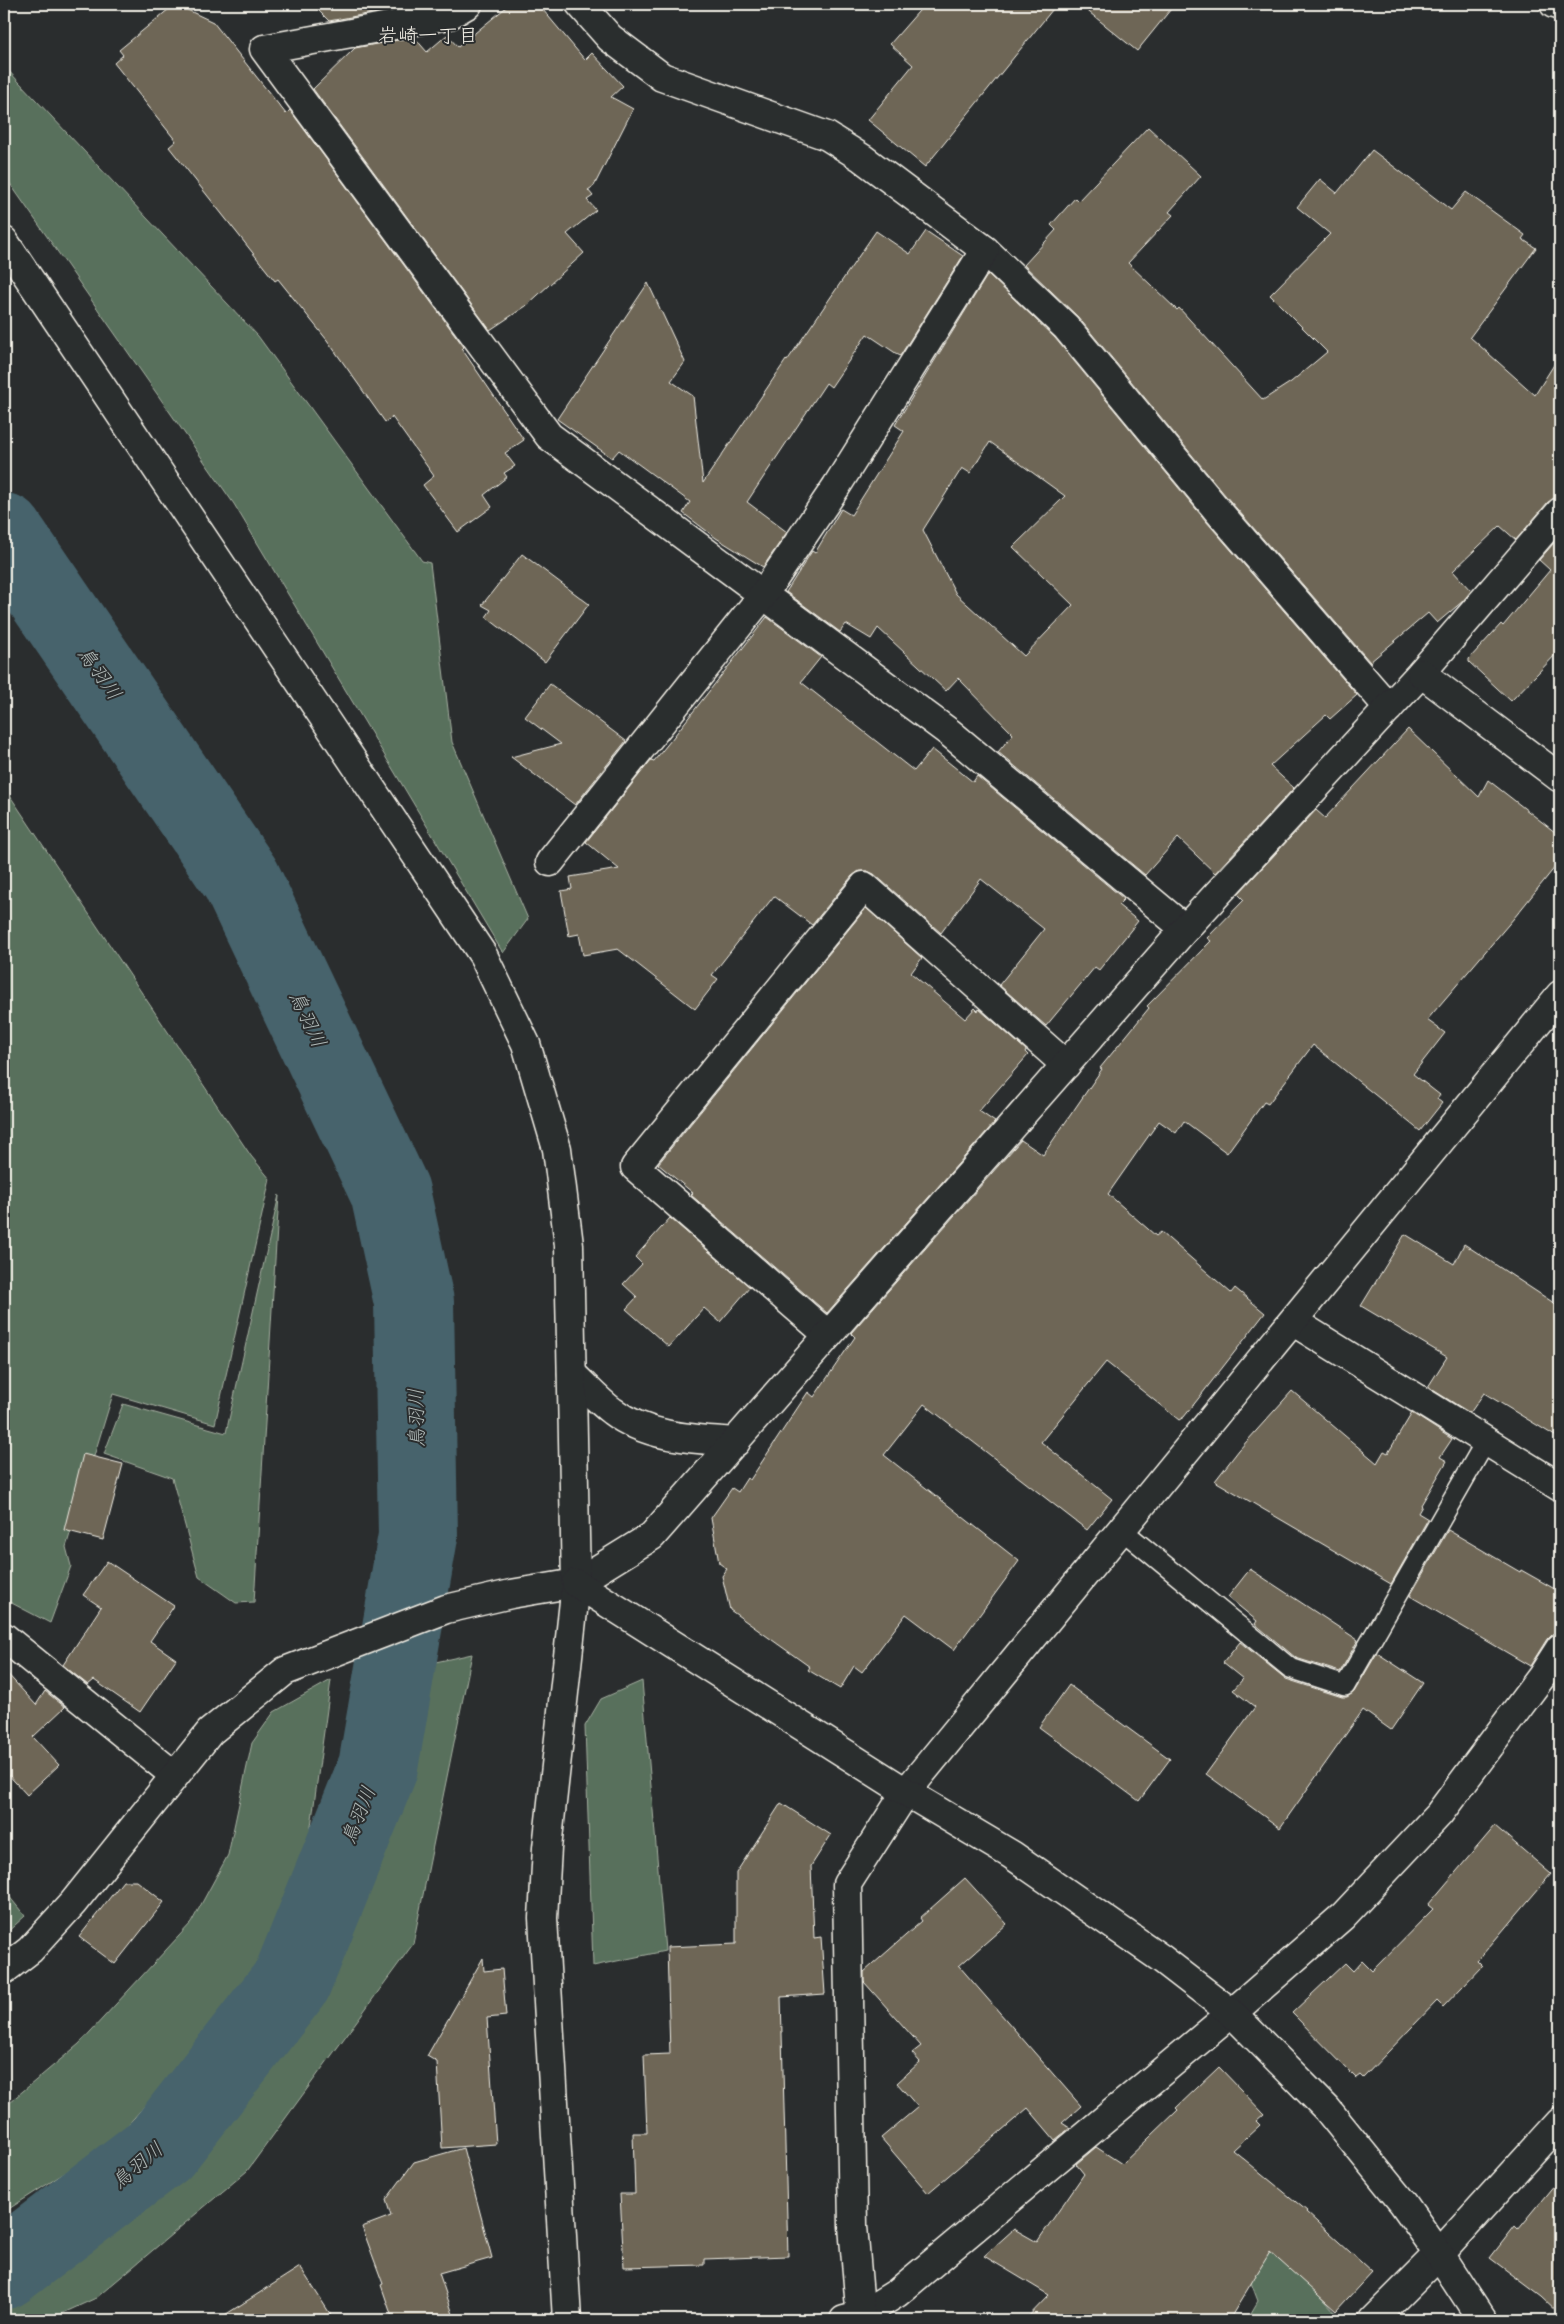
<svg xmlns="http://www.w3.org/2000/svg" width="1564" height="2324" font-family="'Patrick Hand','Klee One',sans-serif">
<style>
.green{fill:#58705c;stroke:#a6b0a2}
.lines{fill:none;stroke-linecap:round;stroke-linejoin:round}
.river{stroke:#47636c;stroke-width:80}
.building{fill:#6e6656;stroke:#f4f1e8;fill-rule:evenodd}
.lane-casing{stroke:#f4f1e8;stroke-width:22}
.street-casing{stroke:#f4f1e8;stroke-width:31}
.secondary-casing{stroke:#f4f1e8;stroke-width:31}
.highway-casing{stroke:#f4f1e8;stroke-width:31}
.lane{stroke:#2a2d2e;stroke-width:19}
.street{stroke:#2a2d2e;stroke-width:28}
.secondary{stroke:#2a2d2e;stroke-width:28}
.highway{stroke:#2a2d2e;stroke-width:28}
.labels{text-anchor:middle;stroke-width:4;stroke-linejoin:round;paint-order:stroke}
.neighbourhood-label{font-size:20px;fill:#f4f1e8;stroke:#2a2d2e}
.water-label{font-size:20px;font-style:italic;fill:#afb8b6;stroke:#2a2d2e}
</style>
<rect width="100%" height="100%" fill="#2a2d2e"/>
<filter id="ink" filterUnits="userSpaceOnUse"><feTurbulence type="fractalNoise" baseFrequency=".02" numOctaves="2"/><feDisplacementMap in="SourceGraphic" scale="10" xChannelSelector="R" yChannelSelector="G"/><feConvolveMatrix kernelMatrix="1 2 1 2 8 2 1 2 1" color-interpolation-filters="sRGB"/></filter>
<g filter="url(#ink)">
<g class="green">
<polygon points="4,66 258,336 422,561 430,563 452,742 528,919 503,953 234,504 4,175"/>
<polygon points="4,787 251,1156 270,1179 215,1424 113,1394 66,1547 71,1566 50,1623 4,1599"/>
<polygon points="279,1195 254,1602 236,1603 199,1577 172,1478 104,1454 123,1404 226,1433"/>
<polygon points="472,1654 413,1944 247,2171 96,2298 48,2320 4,2320 4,2293 140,2207 306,2024 422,1665"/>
<polygon points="331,1680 306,1863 248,1988 113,2142 4,2212 4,2107 79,2044 191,1923 228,1855 252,1743 274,1712"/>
<polygon points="642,1681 665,1951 593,1966 585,1726 601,1699"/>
<polygon points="4,1890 25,1916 4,1935"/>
<path d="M 1279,2239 C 1294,2269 1316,2293 1339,2317 L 1335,2320 L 1247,2320 L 1258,2301 L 1247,2272 Z"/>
</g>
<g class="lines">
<polyline class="river" points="4,533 241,879 390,1192 414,1302 418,1536 378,1767 292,1981 161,2149 4,2269"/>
</g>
<g class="building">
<polygon points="175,4 213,22 286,114 290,110 464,347 462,349 524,440 505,453 515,466 504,473 507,477 484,495 492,507 458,532 423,485 434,476 392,417 385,422 327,340 278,279 275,281 169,147 176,141 114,63 123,55 119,50"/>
<polygon points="312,4 383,4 389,10 329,21"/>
<polygon points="510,4 538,4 585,60 592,53 623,86 611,97 633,109 594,186 588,190 593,196 587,200 596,210 567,234 584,253 526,306 490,330 313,89 355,48 414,37 427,52 447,35 458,47"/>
<polygon points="925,4 1057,4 925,167 868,120 913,65 890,44"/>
<polygon points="1079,4 1175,4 1137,51"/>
<polygon points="1148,127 1201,176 1169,212 1173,215 1128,263 1177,310 1179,308 1263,400 1291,382 1327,352 1270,295 1330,234 1297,207 1320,179 1337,193 1372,150 1451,210 1466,192 1525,235 1522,239 1536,248 1470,337 1535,395 1560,355 1560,497 1548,502 1516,540 1500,526 1453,571 1471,591 1463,601 1437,623 1428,613 1370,662 1230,501 1078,317 1024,265 1056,230 1051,225 1075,198 1078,201"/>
<polygon points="876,231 910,254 926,231 963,256 900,356 867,334 831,387 826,383 747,502 787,532 763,567 716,538 683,513 690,502 619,450 612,458 557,419 648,283 685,362 671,381 693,396 703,483 786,360 787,361"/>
<path d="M 988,274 L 1055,338 L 1206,521 L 1357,695 L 1330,719 L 1326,715 L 1270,766 L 1294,788 L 1215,873 L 1178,838 L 1145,875 L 998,752 L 1013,734 L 958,678 L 946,691 L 878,628 L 871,639 L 846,624 L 840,632 L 786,592 L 812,551 L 815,553 L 841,509 L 851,515 L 904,431 L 895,425 ZM 990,442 L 1065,496 L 1013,547 L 1073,605 L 1024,656 L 956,594 L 923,530 L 962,468 L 970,473 Z"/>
<polygon points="1560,536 1560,650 1511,701 1469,662 1469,659 1501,624 1503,626 1550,570 1539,560"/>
<polygon points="522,554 589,604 545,662 486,617 491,610 482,605"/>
<polygon points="767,617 821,657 801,682 914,771 932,749 973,782 977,776 1124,899 1118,905 1138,921 1099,970 1095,967 1046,1026 999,985 1044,929 981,879 941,933 874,874 867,871 859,871 852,876 812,925 774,896 712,975 718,979 695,1009 618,949 583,955 579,934 569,936 561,891 572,889 570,877 619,869 586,842 651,760 654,761 671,740"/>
<polygon points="550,684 626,741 575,805 511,757 561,744 525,717"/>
<polygon points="1408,729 1479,797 1488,780 1560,836 1560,861 1514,918 1427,1020 1445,1033 1413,1074 1440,1095 1437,1099 1442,1103 1420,1131 1313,1045 1268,1104 1264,1102 1227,1153 1184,1121 1176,1133 1159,1121 1108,1194 1156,1236 1161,1232 1231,1293 1235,1288 1265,1313 1184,1417 1179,1420 1106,1362 1041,1442 1112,1499 1087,1530 924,1404 884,1455 1019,1561 954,1650 906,1614 862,1672 854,1666 840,1689 808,1670 810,1667 730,1610 722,1576 727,1569 719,1563 711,1518 732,1488 738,1492 747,1478 750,1480 808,1392 814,1397 855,1337 851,1333 1021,1140 1043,1155 1102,1069 1100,1068 1149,1008 1147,1006 1211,941 1207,938 1244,900 1238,894 1316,810 1325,818"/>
<polygon points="866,908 922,958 911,973 965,1019 975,1008 978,1011 979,1009 1026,1050 1025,1052 1028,1055 979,1111 995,1122 827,1313 691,1195 693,1193 658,1164"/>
<polygon points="670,1218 750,1287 720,1322 704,1308 669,1347 626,1309 637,1297 623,1284 642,1264 635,1257"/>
<polygon points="1405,1234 1454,1264 1464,1244 1560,1307 1560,1439 1484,1393 1470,1413 1428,1387 1447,1357 1361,1306"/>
<polygon points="1292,1391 1377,1463 1384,1451 1388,1453 1412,1413 1452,1439 1440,1457 1447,1461 1421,1505 1422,1506 1418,1513 1428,1519 1391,1584 1215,1481 1239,1450"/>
<polygon points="83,1454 123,1464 103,1540 64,1530"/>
<polygon points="1448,1530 1520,1572 1521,1570 1560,1592 1560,1632 1552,1634 1547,1639 1530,1666 1410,1596"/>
<polygon points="107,1561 174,1606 150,1641 176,1659 140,1712 94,1680 88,1685 63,1665 101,1607 83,1595"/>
<polygon points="1250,1569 1358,1640 1340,1672 1296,1658 1255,1624 1257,1621 1228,1597"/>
<polygon points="1240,1642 1286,1679 1342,1697 1347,1697 1354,1692 1377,1653 1423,1683 1391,1730 1363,1710 1280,1828 1206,1774 1255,1707 1233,1690 1243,1679 1223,1663"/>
<polygon points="4,1670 36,1705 45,1691 65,1707 33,1737 59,1765 27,1795 4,1770"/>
<polygon points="1069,1685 1170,1759 1139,1801 1039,1727"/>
<polygon points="781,1803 831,1835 811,1866 814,1938 821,1937 825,1994 781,1997 788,2256 704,2259 704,2265 624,2267 620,2194 635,2194 633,2133 647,2133 644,2055 670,2054 667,1947 736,1944 736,1873"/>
<polygon points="1495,1826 1551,1874 1477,1961 1482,1966 1443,2007 1437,2001 1363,2078 1360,2075 1356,2078 1292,2013 1345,1963 1353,1971 1362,1961 1372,1971 1433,1909 1428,1905"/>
<polygon points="965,1878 1007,1924 959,1966 1081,2106 1062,2123 1070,2128 1055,2140 1028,2108 928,2193 881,2138 918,2107 897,2083 920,2062 912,2053 921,2046 864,1982 864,1972 922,1921 920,1918"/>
<polygon points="123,1881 137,1881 164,1902 115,1964 79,1937"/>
<polygon points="483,1958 484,1971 502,1969 506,2016 487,2018 496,2144 442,2148 437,2062 427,2056"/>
<polygon points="1219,2067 1264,2114 1256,2121 1260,2125 1233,2150 1307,2211 1306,2212 1372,2272 1336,2311 1270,2252 1229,2320 1025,2320 1049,2295 984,2256 1014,2229 1037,2242 1084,2174 1076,2164 1096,2147 1122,2164 1178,2110 1176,2108"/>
<polygon points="463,2148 492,2258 439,2273 455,2320 393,2320 381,2285 383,2284 362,2227 391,2216 386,2200 414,2162"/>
<polygon points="1560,2178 1560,2314 1542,2297 1490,2258 1515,2226 1518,2229"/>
<polygon points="300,2267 334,2320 217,2320"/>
</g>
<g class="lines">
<defs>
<polyline id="lane" points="1122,1530 1290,1668 1345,1686 1486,1441"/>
<g id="street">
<polyline points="468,4 449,15 264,49 549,436 950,733 1185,929"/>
<polyline points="985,250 1066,327 1218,511 1389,708"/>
<polyline points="550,862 763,595 836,487 985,250 862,158 827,136 662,77 610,38 580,4"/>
<polyline points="1294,1322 1560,1487"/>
<polyline points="828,1335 635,1167 864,886 1066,1065"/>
<path d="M 572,1374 C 585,1386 598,1401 612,1411 C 648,1438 694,1439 736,1442"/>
<polyline points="4,1637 174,1775"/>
<polyline points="4,1970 30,1950 73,1903 210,1732 285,1671 446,1609 511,1594 576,1583 652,1536 1185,929 1421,673 1560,512"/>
<polyline points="844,2320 860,2316 897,2293 1232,2013 1343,1916 1439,1814 1542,1676 1560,1648"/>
<polyline points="861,2320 853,2226 847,1884 906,1792 1560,995"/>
<polyline points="1373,2320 1439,2254 1560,2121"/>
</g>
<g id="secondary">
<polyline points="4,241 483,955 526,1044 557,1149 569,1245 576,1583 547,1848 543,1918 567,2320"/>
<polyline points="1421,673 1560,778"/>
<polyline points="576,1583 906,1792 1012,1855 1162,1959 1232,2013 1327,2109 1403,2203 1439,2254 1482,2320"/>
</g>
<polyline id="highway" points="1554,4 1560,6"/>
</defs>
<use href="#lane" class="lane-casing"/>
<use href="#street" class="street-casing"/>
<use href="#secondary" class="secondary-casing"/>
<use href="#highway" class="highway-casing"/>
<use href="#lane" class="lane"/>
<use href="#street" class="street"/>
<use href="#secondary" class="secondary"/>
<use href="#highway" class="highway"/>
</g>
</g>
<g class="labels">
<g class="neighbourhood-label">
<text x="428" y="42">岩崎一丁目</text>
</g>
<g class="water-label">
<text transform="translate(100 673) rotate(55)" y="7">鳥羽川</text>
<text transform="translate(308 1019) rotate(65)" y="7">鳥羽川</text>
<text transform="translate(416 1418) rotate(-91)" y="7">鳥羽川</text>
<text transform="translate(358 1815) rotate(-68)" y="7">鳥羽川</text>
<text transform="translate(137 2165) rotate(-40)" y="7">鳥羽川</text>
</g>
</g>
<rect width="1564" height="2324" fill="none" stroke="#2a2d2e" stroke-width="20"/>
<rect x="10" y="10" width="1544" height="2304" fill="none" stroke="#f4f1e8" stroke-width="2" filter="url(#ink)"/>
</svg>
